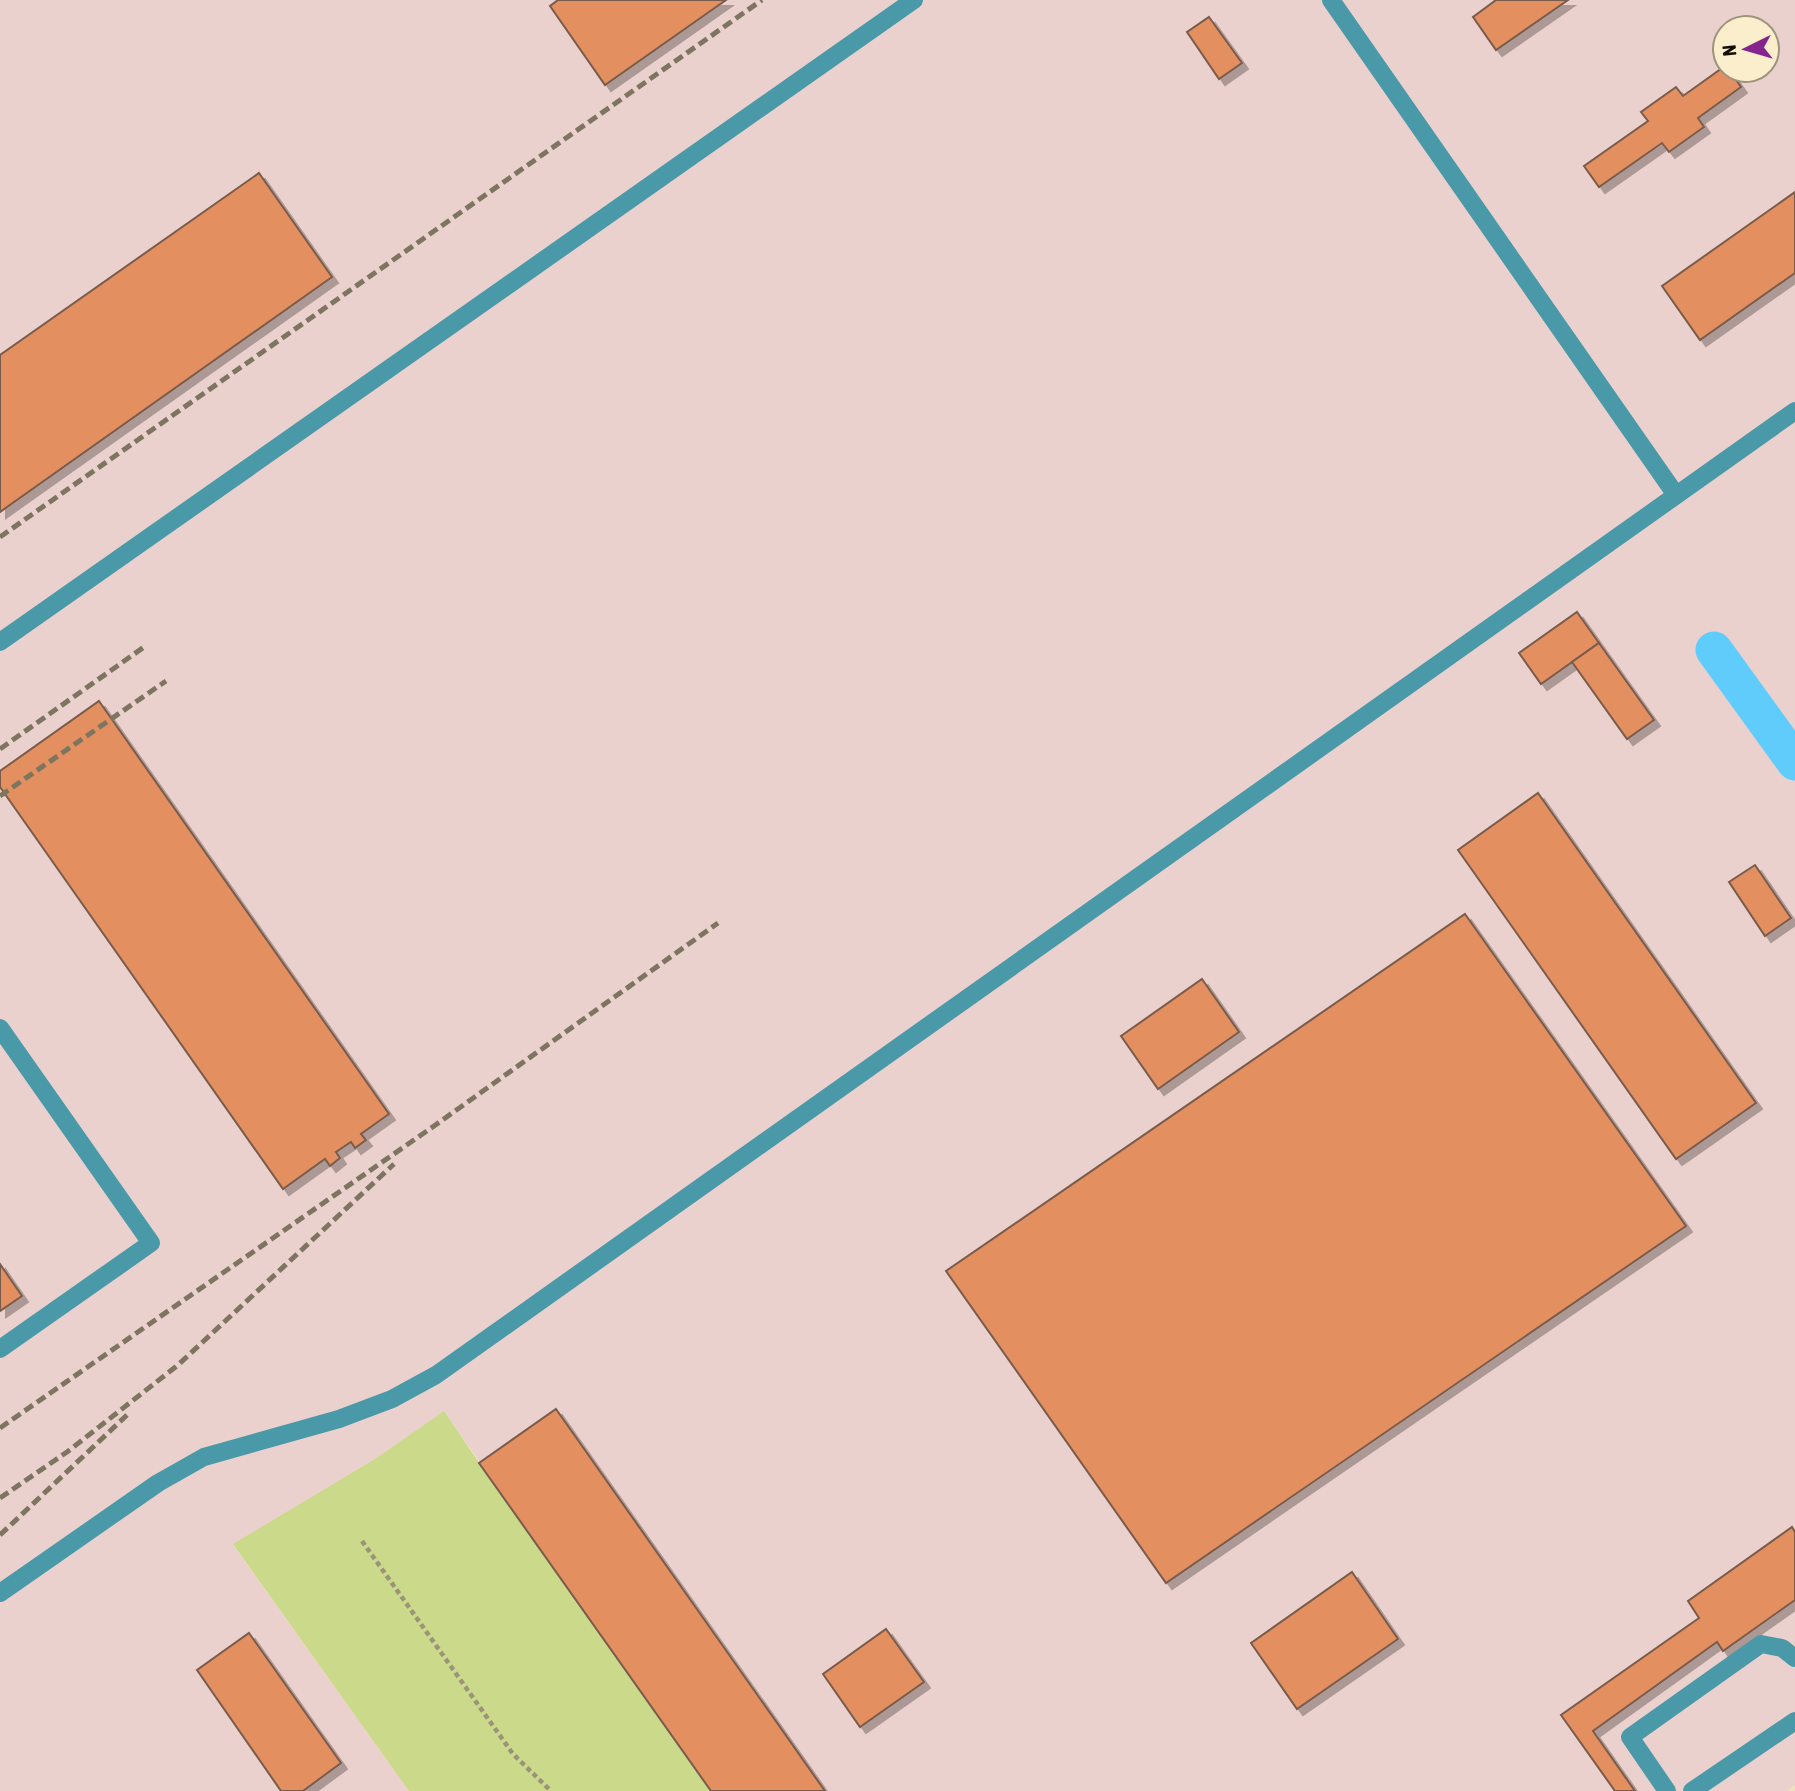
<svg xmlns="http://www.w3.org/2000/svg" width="1795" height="1791" font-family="'Asap Condensed',sans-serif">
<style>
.industrial{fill:#ebd1cd;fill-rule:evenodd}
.green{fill:#cbd98a}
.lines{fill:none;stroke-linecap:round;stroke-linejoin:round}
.canal{stroke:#5fccfb;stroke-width:37}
.building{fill:#e38f61;stroke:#795b4b;stroke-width:2;filter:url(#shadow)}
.path{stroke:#9c9379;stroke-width:4.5;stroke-dasharray:5 3.5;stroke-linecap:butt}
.minor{stroke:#4999a9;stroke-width:18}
.rail{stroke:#7d7560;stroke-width:5;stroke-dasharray:10 5;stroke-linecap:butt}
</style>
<defs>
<filter id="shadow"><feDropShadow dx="6" dy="6" stdDeviation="0" flood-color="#0004"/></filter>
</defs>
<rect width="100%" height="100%" fill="#ede1bf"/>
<path class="industrial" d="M 0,0 L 1795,0 L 1795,1785 L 1787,1791 L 711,1791 L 444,1411 L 375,1459 L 233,1545 L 409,1791 L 0,1791 ZM 1725,28 L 1767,28 L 1767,70 L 1725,70 Z"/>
<polygon class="green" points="444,1411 479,1463 711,1791 409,1791 233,1544 375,1459"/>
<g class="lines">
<polyline class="canal" points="1714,650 1795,762"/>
</g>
<g class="building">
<polygon points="558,0 726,0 605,85 550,6"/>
<polygon points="1496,0 1568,0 1496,50 1473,17"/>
<polygon points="1209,17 1242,63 1219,79 1187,32"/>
<polygon points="1725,66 1725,70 1729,70 1741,87 1698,118 1704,127 1669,152 1662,143 1599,187 1584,166 1648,121 1641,112 1676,87 1683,96"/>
<polygon points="259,173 332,277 0,512 0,355"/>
<polygon points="1795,192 1795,273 1700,340 1662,286"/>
<polygon points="1577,612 1599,643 1541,684 1519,653"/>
<polygon points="1599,643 1654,720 1627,739 1572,662"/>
<polygon points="99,701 389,1114 361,1134 366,1140 355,1148 351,1142 336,1152 340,1158 330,1166 325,1159 283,1189 0,787 0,771"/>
<polygon points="1538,793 1756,1103 1676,1159 1458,850"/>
<polygon points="1755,865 1791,918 1765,936 1729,882"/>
<polygon points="1465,914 1686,1226 1166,1583 946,1271"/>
<polygon points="1202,979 1239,1032 1158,1089 1121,1036"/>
<polygon points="0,1264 22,1296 0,1311"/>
<polygon points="556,1409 825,1791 711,1791 479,1463"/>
<polygon points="1792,1527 1795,1532 1795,1600 1723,1651 1717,1642 1593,1731 1635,1791 1615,1791 1561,1715 1699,1618 1688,1601"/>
<polygon points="1352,1572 1398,1639 1297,1709 1251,1643"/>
<polygon points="886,1629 924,1682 860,1727 823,1674"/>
<polygon points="249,1633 341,1763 303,1791 281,1791 197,1670"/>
</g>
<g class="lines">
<polyline class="path" points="362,1541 513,1754 551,1791"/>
<g class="minor">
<polyline points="1331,0 1676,495"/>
<polyline points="0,642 914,0"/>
<polyline points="0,1028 151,1243 0,1349"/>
<polyline points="0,1593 158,1483 204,1457 339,1419 392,1399 436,1375 1795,411"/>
<polyline points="1667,1791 1630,1737 1761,1644 1782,1648 1795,1658"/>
<polyline points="1692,1791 1795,1721"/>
</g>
<g class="rail">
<polyline points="0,537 762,0"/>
<polyline points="0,749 144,647"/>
<polyline points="0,796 166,681"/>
<polyline points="0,1428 434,1126 718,923"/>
<polyline points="0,1498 67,1452 178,1365 394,1164"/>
<polyline points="0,1535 127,1415"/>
</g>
</g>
<g transform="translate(1746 49) rotate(265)"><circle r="33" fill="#faeecc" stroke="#9d947c" stroke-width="2"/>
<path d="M0-5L12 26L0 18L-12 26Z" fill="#86248d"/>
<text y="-10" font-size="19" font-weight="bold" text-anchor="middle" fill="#120e04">N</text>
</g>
</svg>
